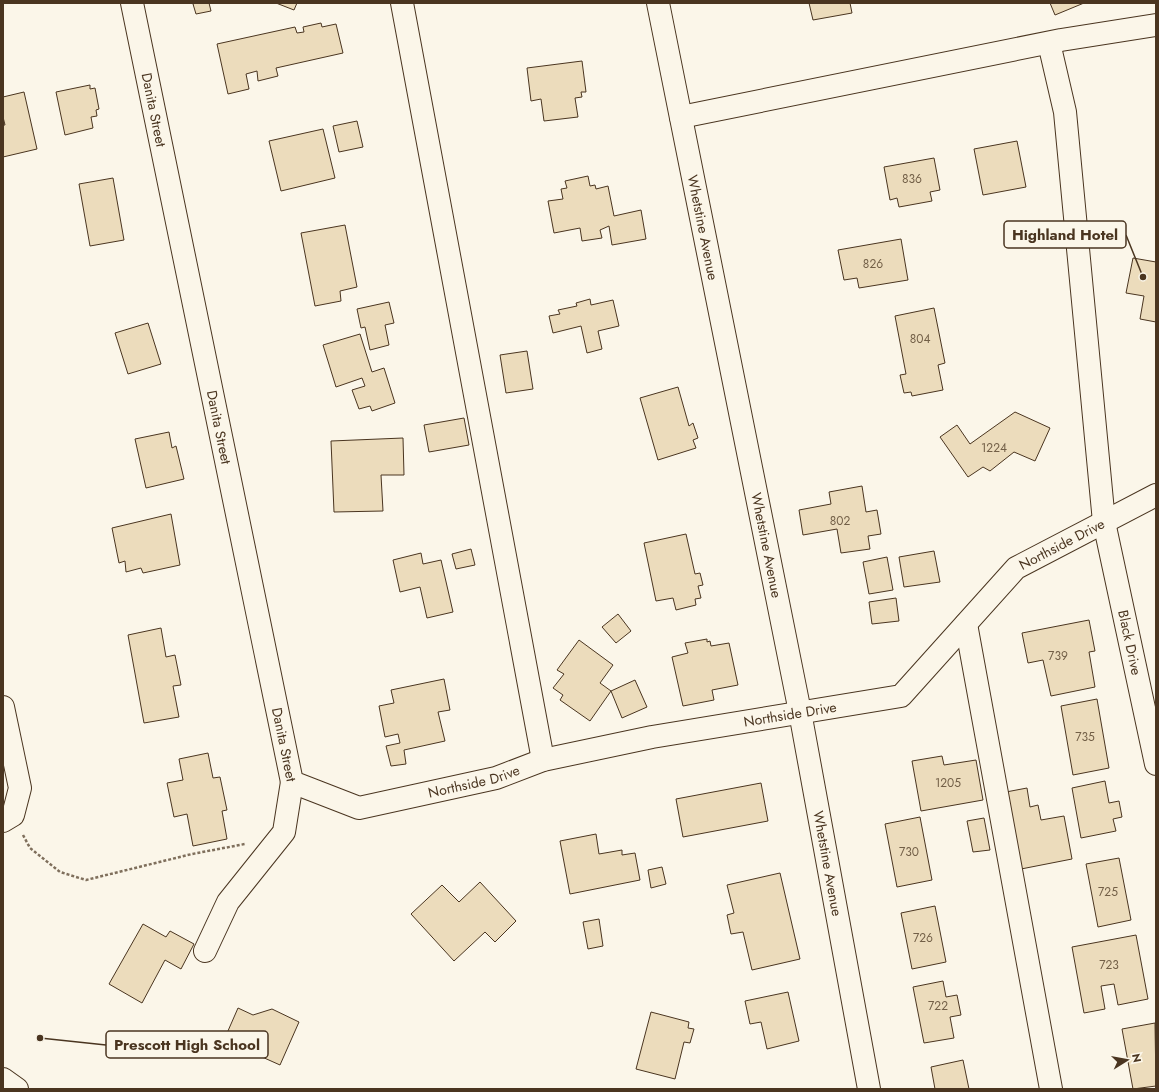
<svg xmlns="http://www.w3.org/2000/svg" width="1159" height="1092" font-family="Jost,sans-serif">
<style>
.building{fill:#ecdcbc;stroke:#4a3520}
.lines{fill:none;stroke-linecap:round;stroke-linejoin:round}
.minor-casing{stroke:#4a3520;stroke-width:24}
.path{stroke:#7f6f5c;stroke-width:2.5;stroke-dasharray:3 2;stroke-linecap:butt}
.minor{stroke:#fbf6e9;stroke-width:22}
.labels{text-anchor:middle;stroke-width:3;stroke-linejoin:round;paint-order:stroke}
.number-label{font-size:12px;fill:#725f47}
.street-label{font-size:14px;fill:#4a3520;stroke:#fbf6e9}
.leader{fill:none;stroke:#4a3520;stroke-width:1.5}
.callout-dot{fill:#4a3520;stroke:#fbf6e9;stroke-width:1.5}
.callout{fill:#fbf6e9;stroke:#4a3520;stroke-width:1.5}
.callout-label{font-size:15px;text-anchor:middle;font-weight:bold;fill:#4a3520}
</style>
<rect width="100%" height="100%" fill="#fbf6e9"/>
<g class="building">
<polygon points="196,3 209,3 211,11 196,14 193,4"/>
<polygon points="276,3 297,3 294,10"/>
<polygon points="809,3 850,3 852,13 813,20"/>
<polygon points="1050,3 1084,3 1055,15"/>
<polygon points="321,23 322,27 336,24 343,53 276,68 278,76 258,81 257,71 246,74 249,89 228,94 217,44 295,27 297,33 304,32 303,27"/>
<polygon points="582,61 586,92 581,92 582,97 575,98 578,117 544,121 541,99 531,101 527,68"/>
<polygon points="90,85 90,89 95,88 99,109 96,110 97,116 91,117 93,128 65,135 56,92"/>
<polygon points="24,92 37,149 3,157 3,125 5,125 3,117 3,97"/>
<polygon points="357,121 363,147 339,152 333,126"/>
<polygon points="323,129 335,178 281,191 269,141"/>
<polygon points="1017,141 1026,187 983,195 974,149"/>
<polygon points="934,158 940,190 930,192 932,201 899,207 897,198 890,200 884,167"/>
<polygon points="588,176 590,186 595,185 596,189 608,186 614,216 641,210 646,239 612,245 609,226 600,230 602,238 582,241 580,228 554,233 548,201 563,199 561,189 567,188 565,181"/>
<polygon points="113,178 124,240 90,246 79,184"/>
<polygon points="345,225 357,287 340,291 341,301 315,306 301,233"/>
<polygon points="901,239 908,280 859,288 857,278 844,280 838,250"/>
<polygon points="1133,258 1156,262 1156,322 1140,319 1144,296 1126,293"/>
<polygon points="590,299 591,305 613,300 619,326 598,331 602,349 587,353 581,326 553,333 549,316 560,314 558,310 577,306 576,303"/>
<polygon points="389,302 394,323 385,325 389,345 370,350 365,327 361,328 357,309"/>
<polygon points="934,308 945,363 938,365 943,390 912,396 911,392 904,393 900,375 906,374 895,316"/>
<polygon points="148,323 161,364 128,374 115,333"/>
<polygon points="360,334 372,372 384,368 395,403 372,411 370,406 359,409 352,390 365,386 362,378 336,387 323,345"/>
<polygon points="527,351 533,389 506,393 500,355"/>
<polygon points="678,387 689,426 693,423 698,438 693,440 696,448 658,460 640,398"/>
<polygon points="1015,412 1050,428 1035,461 1014,452 990,471 983,467 968,477 940,437 957,425 970,444"/>
<polygon points="464,418 469,445 429,452 424,425"/>
<polygon points="169,432 172,448 176,446 184,479 146,488 135,439"/>
<polygon points="403,438 404,475 381,475 383,511 334,512 331,441"/>
<polygon points="862,486 866,512 877,510 881,534 868,536 870,549 841,553 837,529 803,535 799,510 831,504 829,492"/>
<polygon points="171,514 180,565 143,573 141,568 126,572 125,561 119,563 112,528"/>
<polygon points="686,534 695,574 700,573 703,585 698,586 701,598 695,599 696,605 676,610 673,598 656,601 644,543"/>
<polygon points="471,549 475,565 456,569 452,554"/>
<polygon points="934,551 940,582 904,587 899,557"/>
<polygon points="421,553 423,564 441,560 453,612 427,618 420,587 400,592 393,560"/>
<polygon points="887,557 893,590 869,594 863,562"/>
<polygon points="896,598 899,621 872,624 869,602"/>
<polygon points="618,614 631,631 616,643 602,627"/>
<polygon points="1089,620 1095,651 1089,652 1095,687 1051,696 1043,660 1028,663 1022,633"/>
<polygon points="161,628 166,657 175,655 181,685 173,686 179,717 144,723 128,635"/>
<polygon points="707,639 707,642 710,641 711,646 729,643 738,685 712,690 714,700 683,706 672,657 688,653 685,643"/>
<polygon points="579,640 613,665 600,683 611,691 590,721 560,700 563,695 553,688 564,674 557,670"/>
<polygon points="444,679 450,710 438,712 445,741 404,750 406,764 391,766 386,746 400,743 398,734 385,737 379,706 394,703 391,690"/>
<polygon points="635,680 647,707 622,718 611,691"/>
<polygon points="1097,699 1109,768 1073,775 1061,706"/>
<polygon points="208,753 213,778 220,777 227,810 222,811 227,839 193,846 187,814 174,817 167,783 183,780 179,759"/>
<polygon points="942,756 944,765 976,760 983,800 921,811 912,761"/>
<polygon points="1105,781 1109,803 1119,801 1122,817 1113,819 1116,831 1081,838 1072,788"/>
<polygon points="761,783 768,821 683,837 676,799"/>
<polygon points="1027,788 1030,807 1038,805 1041,820 1064,816 1072,859 1021,869 1006,792"/>
<polygon points="920,817 932,880 897,887 885,824"/>
<polygon points="984,818 990,850 973,852 967,821"/>
<polygon points="596,834 599,854 622,850 622,855 635,853 640,880 570,894 560,841"/>
<polygon points="1119,858 1131,920 1098,927 1086,864"/>
<polygon points="662,867 666,884 651,888 648,870"/>
<polygon points="780,873 800,959 752,970 743,932 731,934 727,915 734,913 727,885"/>
<polygon points="480,882 516,921 495,942 485,932 454,961 411,914 442,885 459,902"/>
<polygon points="935,906 946,962 912,969 901,913"/>
<polygon points="599,919 603,946 588,949 583,922"/>
<polygon points="143,924 166,937 170,931 194,944 181,969 165,960 142,1003 109,984"/>
<polygon points="1136,935 1148,999 1118,1005 1114,984 1101,986 1105,1009 1084,1013 1072,947"/>
<polygon points="943,981 946,997 957,995 961,1015 950,1017 954,1038 924,1043 913,987"/>
<polygon points="788,992 799,1041 767,1049 761,1022 750,1024 745,1001"/>
<polygon points="238,1008 253,1015 272,1009 299,1022 280,1065 224,1040"/>
<polygon points="651,1012 689,1022 688,1028 694,1029 690,1043 684,1042 675,1079 636,1069"/>
<polygon points="1155,1023 1156,1086 1133,1089 1122,1029"/>
<polygon points="963,1060 969,1089 935,1089 931,1067"/>
</g>
<g class="lines">
<defs>
<g id="minor">
<path id="s1" d="M 132,3 L 292,782 L 359,808 L 496,778 L 543,760 L 652,737 L 901,696 L 1016,568 L 1156,495"/>
<polyline points="402,3 543,760"/>
<path id="s2" d="M 658,3 L 800,712 L 869,1089"/>
<path id="s3" d="M 1049,43 L 1065,112 L 1104,522 L 1156,764"/>
<polyline points="681,117 1061,40 1156,25"/>
<polyline points="966,624 1051,1089"/>
<polyline points="3,707 20,788 13,815 3,821"/>
<polyline points="205,951 228,902 284,832 292,782"/>
<polyline points="3,1079 17,1089"/>
</g>
</defs>
<use href="#minor" class="minor-casing"/>
<polyline class="path" points="23,835 30,848 60,872 86,880 192,854 245,844"/>
<use href="#minor" class="minor"/>
</g>
<g class="labels">
<g class="number-label">
<text x="912" y="183">836</text>
<text x="873" y="268">826</text>
<text x="920" y="343">804</text>
<text x="994" y="452">1224</text>
<text x="840" y="525">802</text>
<text x="1058" y="660">739</text>
<text x="1085" y="741">735</text>
<text x="948" y="787">1205</text>
<text x="909" y="856">730</text>
<text x="1108" y="896">725</text>
<text x="923" y="942">726</text>
<text x="1109" y="969">723</text>
<text x="938" y="1010">722</text>
</g>
<g class="street-label">
<text dy="5" stroke="none"><textPath href="#s1" startOffset="109">Danita Street</textPath></text>
<text dy="5" stroke="none"><textPath href="#s2" startOffset="229">Whetstine Avenue</textPath></text>
<text dy="5" stroke="none"><textPath href="#s1" startOffset="433">Danita Street</textPath></text>
<text dy="5" stroke="none"><textPath href="#s1" startOffset="1645">Northside Drive</textPath></text>
<text dy="5" stroke="none"><textPath href="#s2" startOffset="553">Whetstine Avenue</textPath></text>
<text dy="5" stroke="none"><textPath href="#s3" startOffset="606">Black Drive</textPath></text>
<text dy="5" stroke="none"><textPath href="#s1" startOffset="1309">Northside Drive</textPath></text>
<text dy="5" stroke="none"><textPath href="#s1" startOffset="757">Danita Street</textPath></text>
<text dy="5" stroke="none"><textPath href="#s1" startOffset="985">Northside Drive</textPath></text>
<text dy="5" stroke="none"><textPath href="#s2" startOffset="877">Whetstine Avenue</textPath></text>
</g>
</g>
<path class="leader" d="M1143 277L1126 235M40 1038L106 1045"/>
<g class="callout-dot">
<circle cx="1143" cy="277" r="4"/>
<circle cx="40" cy="1038" r="4"/>
</g>
<g class="callout">
<rect x="1004" y="221" width="122" height="27" rx="4"/>
<rect x="106" y="1031" width="162" height="27" rx="4"/>
</g>
<g class="callout-label">
<text x="1065" y="240">Highland Hotel</text>
<text x="187" y="1050">Prescott High School</text>
</g>
<rect width="1159" height="1092" fill="none" stroke="#4a3520" stroke-width="8"/>
<g transform="translate(1127 1060) rotate(79)" stroke="#fbf6e9" stroke-width="3" paint-order="stroke">
<path d="M0-3L7 15L0 10L-7 15Z" fill="#4a3520"/>
<text y="-6" font-size="11" font-weight="bold" text-anchor="middle" fill="#4a3520">N</text>
</g>
</svg>
